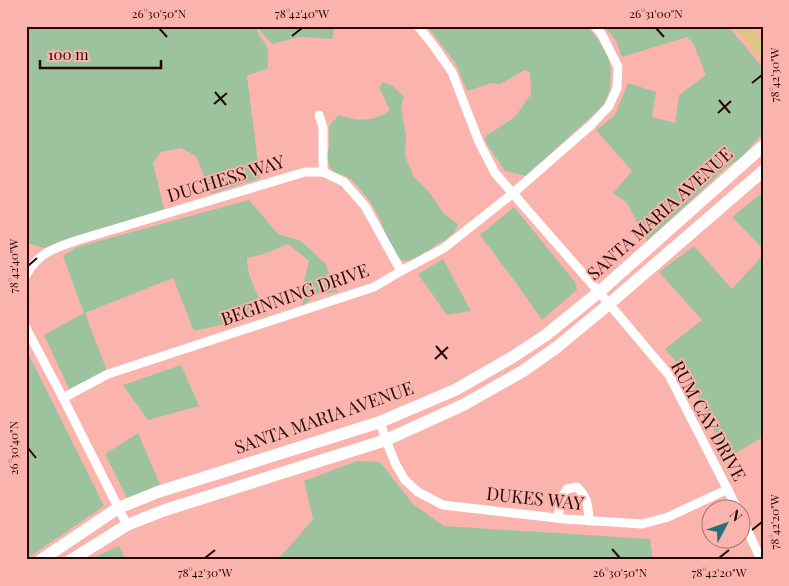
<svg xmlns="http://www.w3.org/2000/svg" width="789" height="586" font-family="'Playfair Display',serif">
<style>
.green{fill:#9cc39d}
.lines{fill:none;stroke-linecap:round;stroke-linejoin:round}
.street{stroke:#fff;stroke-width:9}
.secondary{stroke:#fff;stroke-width:12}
.primary{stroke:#e0c585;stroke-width:14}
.ticks{fill:none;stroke:#260807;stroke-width:2}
.labels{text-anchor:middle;stroke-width:4;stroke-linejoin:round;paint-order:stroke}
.street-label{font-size:18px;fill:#260807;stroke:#fab4ad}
.neatline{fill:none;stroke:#260807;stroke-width:2}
.ticks-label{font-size:12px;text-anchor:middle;fill:#260807}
</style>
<rect width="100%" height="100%" fill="#fab4ad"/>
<g class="green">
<polygon points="26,26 254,26 268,49 268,68 247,76 260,178 211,194 196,156 181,148 161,152 153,163 164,209 45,248 26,243"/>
<polygon points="335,26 332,39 299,37 272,44 257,27"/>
<polygon points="429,26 587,26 598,39 608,56 611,70 610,90 603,106 526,176 505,171 485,141 486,136 515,117 531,94 530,73 525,70 500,84 492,83 467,91 456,64 428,27"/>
<polygon points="609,26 728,26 763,68 763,132 742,157 725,168 710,183 647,241 627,203 613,193 632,171 596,130 615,115 628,83 656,92 652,117 675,123 679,95 706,75 693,43 687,37 622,57 616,41 607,29"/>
<path d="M 383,82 C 391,84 399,90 404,98 L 401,106 L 406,135 L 405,156 L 414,177 L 429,192 L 444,214 L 458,224 L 454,233 L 444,241 L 438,243 L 428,252 L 424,252 L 417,259 L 403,261 L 400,259 L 389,245 L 380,219 L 370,201 L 352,180 L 346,176 L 336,173 L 330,168 L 326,155 L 329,149 L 329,126 L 339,115 C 359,122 373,122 390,110 L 379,87 Z"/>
<polygon points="763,192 763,249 732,217"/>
<path d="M 249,200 L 278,234 L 301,241 L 326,264 L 331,280 L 338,292 L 318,294 L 302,306 L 303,285 L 309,261 L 288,244 L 264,254 L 247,258 C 247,278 259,297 267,314 L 194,331 L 173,278 L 85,313 L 107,371 L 69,389 L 44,335 L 84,313 L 63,256 L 77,247 Z"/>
<polygon points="514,207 575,282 577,290 542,320 516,283 480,235"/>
<polygon points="694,246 732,289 763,255 763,437 727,458 689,377 665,349 702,320 659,272"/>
<polygon points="443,259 471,311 447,315 418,274"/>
<polygon points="26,349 104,506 26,559"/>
<polygon points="181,365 199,406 148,420 123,385"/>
<polygon points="138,433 161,487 128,500 105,454"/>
<polygon points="357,461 380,462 413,504 444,526 650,539 653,560 277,560 289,547 313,519 304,481"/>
<polygon points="119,546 126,560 89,560"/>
</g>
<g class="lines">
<g class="street">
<polyline points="418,26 433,45 452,72 479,142 495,173 599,292 669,375 737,508"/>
<polyline points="319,115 323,128 323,172"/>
<path d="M 26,275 C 39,252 55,248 78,240 L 305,172 L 323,172 L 344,182 L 365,206 L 401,271"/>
<polyline points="26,328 63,398 127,525"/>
<polyline points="63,398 108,374 374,287 401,271 444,248 512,194 591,125 609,106 617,88 618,67 602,35 595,26"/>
<polyline points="380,422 386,440 396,465 405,480 418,492 443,505 565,519 642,524 668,517 728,489"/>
<path d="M 558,518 L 561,499 L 567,489 L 577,487 C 588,498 588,506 589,521"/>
<polyline points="742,518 761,560"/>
</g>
<g class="secondary">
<polyline points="41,560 118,508 158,492 380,422 455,390 511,358 546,335 599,292 763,146"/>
<polyline points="71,560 127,525 165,510 386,440 463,405 523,371 557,347 609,304 763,171"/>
</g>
<polyline class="primary" points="742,26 763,51"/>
</g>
<path class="ticks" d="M 159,28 L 167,37M 656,28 L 664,37M 292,36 L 302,28M 752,83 L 762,75M 215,92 L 226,105M 719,100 L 730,113M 214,104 L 227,93M 718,113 L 731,101M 28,266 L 37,258M 436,346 L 447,359M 435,359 L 448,347M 28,448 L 36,458M 752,530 L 762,522M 612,549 L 620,558M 205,558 L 215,550M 719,558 L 729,550"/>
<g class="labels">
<g class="street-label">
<text transform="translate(226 179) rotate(-17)" y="6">DUCHESS WAY</text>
<text transform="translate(660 214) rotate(-42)" y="6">SANTA MARIA AVENUE</text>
<text transform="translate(295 295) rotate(-19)" y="6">BEGINNING DRIVE</text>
<text transform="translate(324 418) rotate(-19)" y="6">SANTA MARIA AVENUE</text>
<text transform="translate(708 421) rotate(61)" y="6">RUM CAY DRIVE</text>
<text transform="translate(535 499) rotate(6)" y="6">DUKES WAY</text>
</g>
</g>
<rect width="789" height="586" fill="none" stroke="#fab4ad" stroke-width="55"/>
<g transform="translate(726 524) rotate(49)"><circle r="24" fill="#fab4ad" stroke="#a56f6b"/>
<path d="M0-4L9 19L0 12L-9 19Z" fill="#287179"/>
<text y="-8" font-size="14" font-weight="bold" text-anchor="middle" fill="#260807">N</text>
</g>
<path d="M40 60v8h121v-8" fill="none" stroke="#260807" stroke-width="2.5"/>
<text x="48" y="60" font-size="15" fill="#260807" stroke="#fab4ad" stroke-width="4" paint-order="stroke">100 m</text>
<rect x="28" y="28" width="734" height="530" class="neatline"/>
<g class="ticks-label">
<text x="159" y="18">26°30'50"N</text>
<text x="302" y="18">78°42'40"W</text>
<text x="656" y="18">26°31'00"N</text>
<text transform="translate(775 75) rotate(-90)" y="4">78°42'30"W</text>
<text transform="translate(14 266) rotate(-90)" y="4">78°42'40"W</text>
<text transform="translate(14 448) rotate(-90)" y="4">26°30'40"N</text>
<text transform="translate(775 522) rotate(-90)" y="4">78°42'20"W</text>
<text x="205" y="577">78°42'30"W</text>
<text x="620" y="577">26°30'50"N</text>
<text x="719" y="577">78°42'20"W</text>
</g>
</svg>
